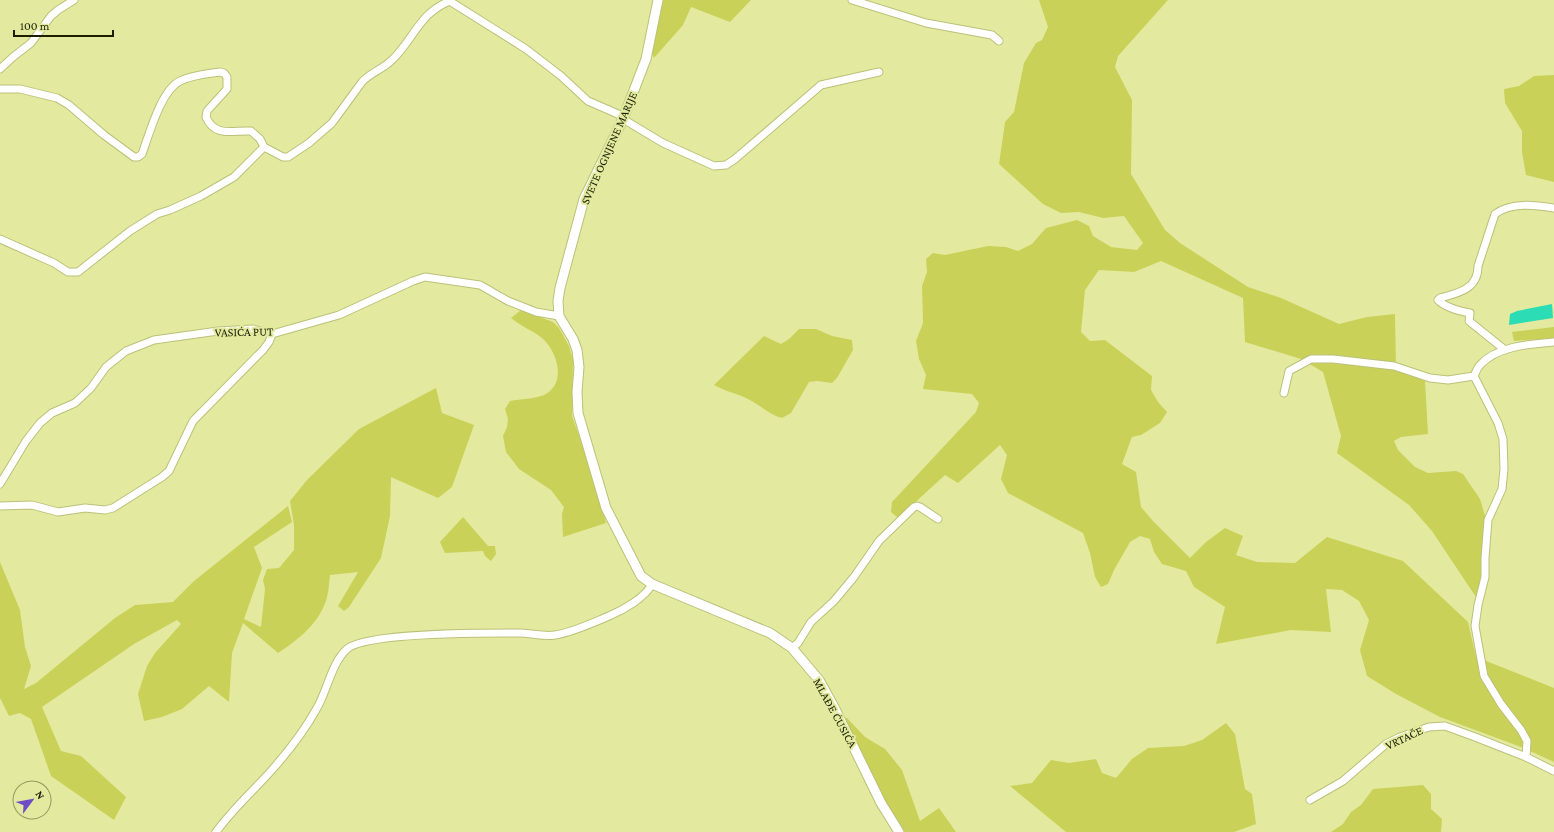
<svg xmlns="http://www.w3.org/2000/svg" width="1554" height="832" font-family="'Crimson Pro',serif">
<style>
.green{fill:#c9d158}
.water{fill:#2bdcb4}
.lines{fill:none;stroke-linecap:round;stroke-linejoin:round}
.minor-casing{stroke:#bbc178;stroke-width:9}
.tertiary-casing{stroke:#bbc178;stroke-width:11}
.minor{stroke:#fff;stroke-width:7}
.tertiary{stroke:#fff;stroke-width:9}
.labels{text-anchor:middle;stroke-width:4;stroke-linejoin:round;paint-order:stroke}
.street-label{font-size:12px;fill:#1d1e01;stroke:#e3ea9f}
</style>
<rect width="100%" height="100%" fill="#e3ea9f"/>
<g class="green">
<polygon points="663,0 751,0 730,22 691,7 683,25 654,58 652,54"/>
<polygon points="1039,0 1168,0 1118,56 1115,67 1132,100 1131,174 1165,230 1180,243 1248,287 1281,298 1339,324 1367,317 1395,314 1396,369 1425,381 1428,434 1401,437 1394,441 1398,450 1415,467 1428,473 1456,471 1463,474 1480,499 1486,519 1482,555 1482,575 1476,597 1432,531 1409,505 1337,453 1341,436 1323,372 1301,359 1245,342 1243,298 1161,261 1134,272 1099,270 1085,290 1081,332 1090,341 1105,340 1152,376 1151,390 1158,402 1167,412 1160,423 1141,435 1132,437 1122,464 1136,472 1141,507 1153,521 1190,558 1206,542 1225,528 1243,536 1236,555 1257,562 1295,563 1327,537 1403,561 1468,622 1476,657 1554,688 1554,762 1521,747 1440,717 1396,694 1367,676 1360,650 1369,620 1359,601 1342,590 1326,589 1331,632 1291,630 1216,644 1225,607 1194,587 1186,571 1162,564 1154,552 1150,539 1140,536 1130,542 1114,570 1108,584 1101,587 1095,577 1090,553 1083,533 1008,493 1001,479 1007,455 1000,445 958,483 945,475 898,518 891,512 892,502 976,412 979,403 972,394 923,389 926,375 919,359 916,341 923,323 922,286 927,272 926,259 933,253 945,255 988,246 1006,247 1018,251 1032,244 1046,228 1077,220 1089,226 1093,236 1111,247 1137,250 1143,243 1124,216 1103,218 1079,212 1061,213 1043,204 999,164 1005,122 1014,112 1024,63 1036,43 1042,40 1048,27"/>
<polygon points="1554,75 1554,182 1526,175 1522,152 1522,131 1505,103 1504,89 1519,86 1534,76"/>
<path d="M 521,310 L 553,322 L 559,328 L 569,346 L 573,360 L 572,416 L 598,491 L 606,523 L 563,537 L 562,514 L 564,507 L 551,490 L 519,469 L 506,452 L 503,436 L 507,427 L 508,419 L 505,409 L 510,401 C 521,399 534,399 544,395 C 567,384 558,352 542,338 C 534,331 520,326 511,318 Z"/>
<polygon points="1554,327 1554,338 1514,341 1512,332"/>
<path d="M 799,329 L 816,329 L 832,336 L 852,340 L 853,350 L 837,378 L 832,383 L 817,381 L 809,382 L 791,413 L 782,418 C 768,414 759,404 746,398 C 736,393 724,391 714,385 L 764,336 L 781,344 L 789,339 Z"/>
<path d="M 436,388 L 442,413 L 474,425 L 452,487 L 438,498 L 391,477 L 390,516 L 381,558 L 349,607 L 344,611 L 338,606 L 358,572 L 330,575 C 329,582 329,590 327,597 C 321,622 298,640 278,653 L 243,623 L 232,653 L 229,702 L 209,686 L 182,709 L 162,717 L 144,721 L 138,694 L 147,666 L 155,653 L 181,624 L 177,620 L 134,644 L 42,707 L 61,751 L 81,756 L 126,797 L 114,820 L 51,776 L 31,719 L 20,713 L 9,716 L 0,698 L 0,562 L 20,610 L 25,647 L 31,666 L 24,689 L 36,683 L 115,618 L 135,605 L 173,602 L 194,581 L 288,506 L 292,522 L 254,547 L 262,568 L 244,619 L 261,627 L 265,589 L 263,580 L 267,569 L 279,568 L 294,550 L 294,525 L 290,501 L 307,480 L 359,429 Z"/>
<polygon points="463,517 488,546 495,546 496,554 491,561 485,556 483,551 445,553 440,542"/>
<polygon points="844,718 847,718 865,737 885,749 902,770 920,821 939,808 956,832 903,832 884,804"/>
<polygon points="1226,723 1235,734 1245,789 1252,794 1256,824 1234,832 1066,832 1010,786 1032,783 1051,760 1069,763 1096,759 1102,773 1116,778 1132,759 1148,748 1184,746 1202,740"/>
<polygon points="1423,785 1431,794 1431,809 1442,819 1441,832 1331,832 1343,824 1351,812 1361,805 1373,789"/>
</g>
<polygon class="water" points="1552,304 1553,318 1509,325 1510,314 1517,311"/>
<g class="lines">
<defs>
<g id="minor">
<polyline points="448,0 526,49 561,76 588,101 618,114 623,119 663,143 714,166 726,165 735,159 821,85 879,72"/>
<polyline points="852,0 926,23 992,35 999,41"/>
<polyline points="0,69 13,57 31,43 51,16 58,10 74,0"/>
<path d="M 0,89 L 20,89 L 57,98 L 69,105 L 104,135 L 134,157 L 138,157 L 142,154 C 149,135 161,90 180,81 C 192,75 207,74 220,72 L 224,73 L 227,77 L 227,89 L 207,111 L 206,117 C 215,138 233,130 251,131 L 260,139 L 264,147 L 283,157 L 288,157 L 309,143 L 332,123 L 362,82 C 370,73 383,69 392,60 C 414,39 419,13 450,1"/>
<polyline points="0,239 54,263 68,272 78,272 130,231 157,214 170,210 201,196 234,177 264,147"/>
<path d="M 1505,350 L 1469,321 L 1470,313 C 1459,311 1446,308 1438,300 L 1440,298 C 1459,293 1478,289 1478,266 L 1495,214 C 1511,202 1535,205 1554,208"/>
<polyline points="1284,393 1289,371 1311,359 1333,359 1394,366 1430,378 1448,380 1474,376"/>
<polyline points="0,484 26,441 40,423 52,413 75,403 91,388 106,367 126,351 154,340 218,331 253,329 272,334 339,315 413,281 425,277 480,285 508,301 536,312 559,316"/>
<polyline points="0,506 32,505 58,512 85,508 105,510 113,508 162,477 169,471 193,421 263,350 269,342 272,334"/>
<polyline points="792,648 798,643 811,622 834,601 854,577 879,541 914,507 917,506 920,507 938,519"/>
<path d="M 1526,757 L 1527,741 L 1521,730 L 1501,704 L 1484,676 L 1475,626 L 1478,605 L 1485,577 L 1485,558 L 1488,520 L 1502,489 L 1504,469 L 1503,439 L 1498,423 L 1474,376 C 1476,372 1477,368 1480,365 C 1497,346 1530,344 1554,342"/>
<polyline points="1310,800 1343,781 1386,744 1400,737 1429,727 1445,726 1475,737 1526,757 1554,771"/>
<path d="M 216,832 C 232,810 252,792 271,771 C 287,753 305,730 317,708 C 327,691 332,662 347,649 C 366,632 488,633 519,633 C 531,633 544,637 555,635 C 574,632 592,623 609,616 C 623,610 645,598 652,584"/>
</g>
<polyline id="tertiary" points="658,0 646,59 623,119 584,199 560,288 558,301 559,316 573,339 577,350 579,367 577,392 578,413 606,508 641,576 652,584 770,633 792,648 819,680 835,709 881,803 899,832"/>
</defs>
<use href="#minor" class="minor-casing"/>
<use href="#tertiary" class="tertiary-casing"/>
<use href="#minor" class="minor"/>
<use href="#tertiary" class="tertiary"/>
</g>
<g class="labels">
<g class="street-label">
<text transform="translate(609 148) rotate(-66)" y="4">SVETE OGNJENE MARIJE</text>
<text transform="translate(244 332) rotate(-1)" y="4">VASIĆA PUT</text>
<text transform="translate(835 713) rotate(61)" y="4">MLAĐE ĆUSIĆA</text>
<text transform="translate(1404 738) rotate(-25)" y="4">VRTAČE</text>
</g>
</g>
<g transform="translate(32 800) rotate(58)"><circle r="19" fill="#e3ea9f" stroke="#949860"/>
<path d="M0-3L7 15L0 10L-7 15Z" fill="#704cc5"/>
<text y="-6" font-size="11" font-weight="bold" text-anchor="middle" fill="#1d1e01">N</text>
</g>
<path d="M14 30v6h99v-6" fill="none" stroke="#1d1e01" stroke-width="2"/>
<text x="20" y="30" font-size="12" fill="#1d1e01" stroke="#e3ea9f" stroke-width="3" paint-order="stroke">100 m</text>
</svg>
